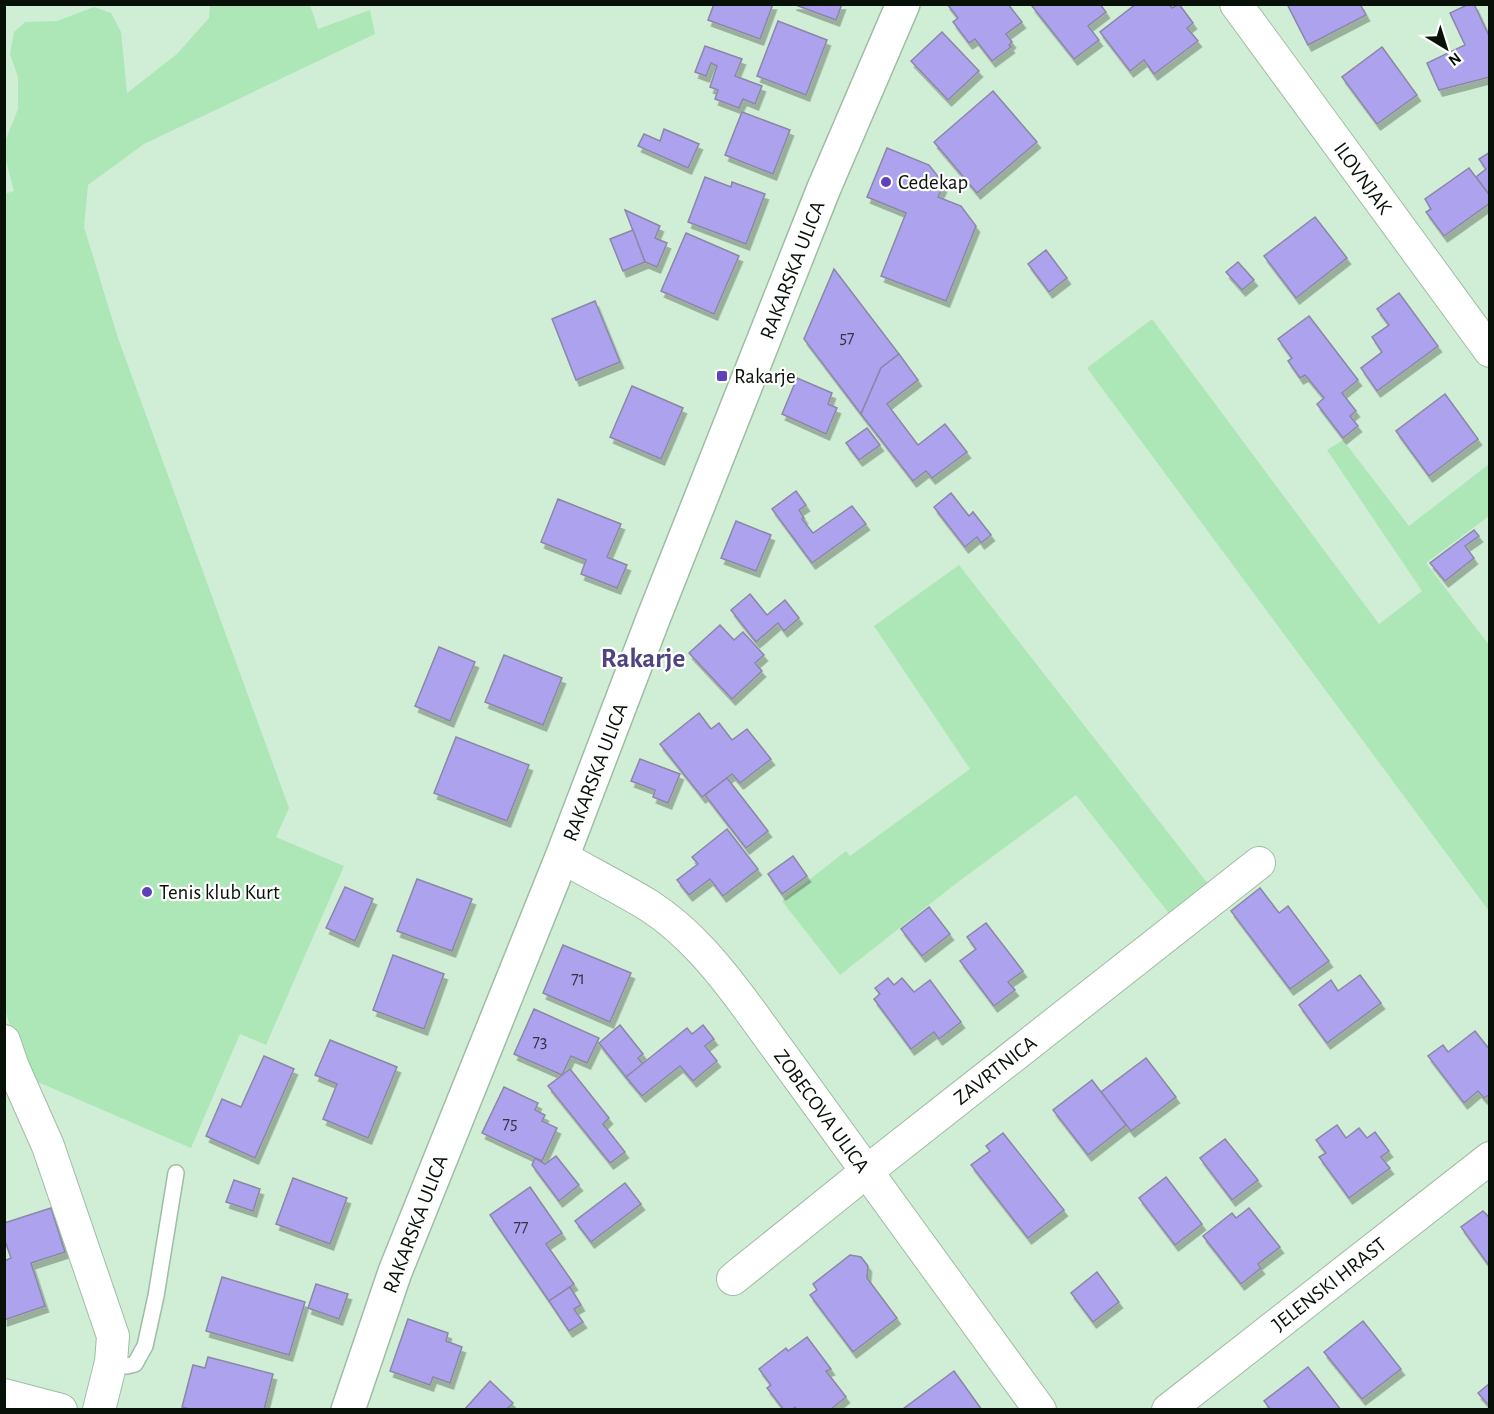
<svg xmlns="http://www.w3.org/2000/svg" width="1494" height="1414" font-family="'Alegreya Sans',sans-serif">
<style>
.green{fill:#ade7b7}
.building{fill:#aca2ed;stroke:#8b87a7;stroke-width:1.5;filter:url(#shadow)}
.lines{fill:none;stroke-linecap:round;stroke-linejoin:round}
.service-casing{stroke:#9fbca4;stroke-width:18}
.minor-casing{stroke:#9fbca4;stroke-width:34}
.secondary-casing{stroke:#9fbca4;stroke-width:36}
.service{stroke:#fff;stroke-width:15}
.minor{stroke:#fff;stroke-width:32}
.secondary{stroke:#fff;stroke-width:33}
.poi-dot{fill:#6040b9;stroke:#fff;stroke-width:2}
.labels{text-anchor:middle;stroke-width:4.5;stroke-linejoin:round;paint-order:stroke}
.number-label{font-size:18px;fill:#303541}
.street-label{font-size:21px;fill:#071108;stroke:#fff}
.poi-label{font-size:21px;fill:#071108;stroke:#fff;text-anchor:start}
.district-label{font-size:27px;font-weight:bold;fill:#4f4381;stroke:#fff}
</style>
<defs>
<filter id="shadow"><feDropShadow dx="3.5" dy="6" stdDeviation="0" flood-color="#0004"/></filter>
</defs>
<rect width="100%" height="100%" fill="#d0eed5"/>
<g class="green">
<polygon points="210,5 310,5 318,29 370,10 375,34 144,144 88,185 84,227 118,338 289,808 276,837 344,866 266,1045 240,1034 191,1148 26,1077 5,1010 4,194 14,191 5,157 4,144 18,109 18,77 10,54 14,32 25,22 57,21 94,7 111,13 121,32 127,93 177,54 209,18"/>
<polygon points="1152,319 1379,624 1422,591 1327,450 1343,440 1409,526 1489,464 1489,516 1426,563 1489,645 1489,911 1087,368"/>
<polygon points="959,565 1209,885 1171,916 1076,795 958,882 840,975 782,901 846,851 850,856 970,769 874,626"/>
</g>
<g class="building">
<polygon points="714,4 773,4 760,39 708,20"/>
<polygon points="793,4 842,4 836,20"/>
<polygon points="947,4 1008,4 1022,22 1006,34 1012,42 1009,45 1011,47 992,61 975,39 969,43 953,22 958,18"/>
<polygon points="1034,4 1100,4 1106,12 1088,26 1099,40 1074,59 1032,6"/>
<polygon points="1136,4 1169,4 1172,8 1179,4 1193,23 1187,28 1198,41 1154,74 1144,60 1130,71 1100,32"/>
<polygon points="1287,4 1360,4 1366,15 1308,45"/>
<polygon points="1469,4 1474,4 1490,38 1490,77 1439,90 1427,63 1465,45 1450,13"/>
<polygon points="778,21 827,40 806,95 757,76"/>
<polygon points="942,32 979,71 948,100 911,61"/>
<polygon points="705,46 742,59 735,76 762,86 755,104 743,99 739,108 715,99 718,90 710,87 717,66 711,63 706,76 695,72"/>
<polygon points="1382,47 1417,95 1377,124 1342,77"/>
<polygon points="993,91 1037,142 977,193 934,142"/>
<polygon points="742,112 790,130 773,174 725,155"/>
<polygon points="664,129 699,144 688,168 638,146 644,134 660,141"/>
<polygon points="887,148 929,165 944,184 938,197 961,206 976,226 946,301 881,276 906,213 867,197"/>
<polygon points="1490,152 1490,196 1476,177 1486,169 1479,159"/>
<polygon points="1469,168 1490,196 1490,203 1444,236 1426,212 1431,209 1425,199"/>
<polygon points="705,177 731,187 732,182 765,194 746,244 688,222"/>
<polygon points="625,210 660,226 655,238 667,243 657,267 645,262"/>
<polygon points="1315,217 1347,258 1296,298 1264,256"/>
<polygon points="633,230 645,262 623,271 610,239"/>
<polygon points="686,233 739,256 714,314 661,291"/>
<polygon points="1046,250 1067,278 1049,292 1028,264"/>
<polygon points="1238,262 1254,280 1242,290 1226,272"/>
<polygon points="834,269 899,354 881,368 861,414 804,339"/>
<polygon points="1399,293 1438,346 1377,391 1361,368 1382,352 1372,337 1389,325 1377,309"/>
<polygon points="595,301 620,362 576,380 552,319"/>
<polygon points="1309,316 1358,380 1342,393 1356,411 1350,416 1358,426 1343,438 1317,404 1324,398 1305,375 1300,378 1288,361 1292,358 1278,339"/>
<polygon points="899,354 918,380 887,404 918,445 945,424 967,452 932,478 926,471 913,481 861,414 881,368"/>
<polygon points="797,378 832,393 828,404 837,408 826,434 782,414"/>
<polygon points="632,386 683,408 661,459 610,437"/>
<polygon points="1445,394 1478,439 1429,476 1396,431"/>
<polygon points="867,428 880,445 859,460 846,443"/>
<polygon points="796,491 806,505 799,510 804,518 802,519 813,533 852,506 866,524 812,563 772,509"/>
<polygon points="951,493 969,516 973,512 991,535 981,543 977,537 965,547 934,507"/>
<polygon points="558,499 621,524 607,557 627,565 617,588 581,574 586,560 541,542"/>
<polygon points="736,521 771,535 756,571 721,558"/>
<polygon points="1474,530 1479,536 1465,546 1474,558 1445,581 1430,563"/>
<polygon points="750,594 767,615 785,600 799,618 784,631 778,623 756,642 731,610"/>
<polygon points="720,625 734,640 743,632 764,655 755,663 762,671 732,699 689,653"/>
<polygon points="439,647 475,662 450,721 415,706"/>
<polygon points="504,655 562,678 543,725 485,702"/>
<polygon points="699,713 711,729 719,723 732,740 747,729 771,759 740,783 732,774 702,797 660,744"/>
<polygon points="456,737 529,765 507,821 434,793"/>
<polygon points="640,759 680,774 668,803 653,797 655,790 631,781"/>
<polygon points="727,778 768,831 746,848 705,795"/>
<polygon points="727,829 758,869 723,896 710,879 689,895 677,880 698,864 692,857"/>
<polygon points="793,856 807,876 782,894 768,874"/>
<polygon points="417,879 472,899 452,951 397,931"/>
<polygon points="345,887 373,899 355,941 326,928"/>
<polygon points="1260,888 1279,913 1288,906 1329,961 1290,989 1231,911"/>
<polygon points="929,907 950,934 922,956 901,929"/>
<polygon points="986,923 1023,971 1008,982 1015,990 994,1006 960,961 976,949 967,937"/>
<polygon points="563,945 631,973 610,1022 543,993"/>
<polygon points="393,955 444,974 424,1029 373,1010"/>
<polygon points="1360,975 1381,1003 1327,1043 1299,1005 1331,980 1338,991"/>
<polygon points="888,978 894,985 902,978 914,992 930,980 961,1022 939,1039 934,1032 911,1049 874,999 880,994 875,988"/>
<polygon points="534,1009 599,1038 587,1063 571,1056 562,1075 514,1054"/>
<polygon points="620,1025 643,1054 638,1058 643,1064 626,1077 599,1043"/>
<polygon points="703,1025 714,1039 705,1046 717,1061 693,1081 680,1066 642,1096 626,1077 687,1028 692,1034"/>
<polygon points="1475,1031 1490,1050 1490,1094 1484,1098 1478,1091 1464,1103 1428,1056 1443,1045 1448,1052"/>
<polygon points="330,1040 397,1067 368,1138 323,1119 337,1084 315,1075"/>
<polygon points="264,1056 294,1069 255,1158 206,1136 222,1099 241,1107"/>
<polygon points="1146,1058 1176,1097 1131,1131 1101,1092"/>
<polygon points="570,1069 609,1118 603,1124 625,1152 610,1163 548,1086"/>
<polygon points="1092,1080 1126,1125 1088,1155 1053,1110"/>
<polygon points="504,1087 538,1103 535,1110 545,1115 542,1121 557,1128 542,1161 482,1133"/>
<polygon points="1337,1125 1346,1138 1359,1128 1367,1138 1375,1132 1389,1151 1381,1157 1390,1168 1349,1198 1319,1157 1326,1153 1316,1140"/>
<polygon points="1003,1133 1064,1210 1028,1238 971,1165 990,1151 986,1146"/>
<polygon points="1225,1139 1258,1180 1232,1200 1200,1158"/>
<polygon points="556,1156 579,1185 559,1201 532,1165 535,1158 545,1164"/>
<polygon points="1166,1177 1202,1224 1175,1245 1139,1198"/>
<polygon points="293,1178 347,1198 330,1244 276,1224"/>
<polygon points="234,1180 260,1189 253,1211 226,1202"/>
<polygon points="625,1183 641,1204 591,1242 575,1221"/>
<polygon points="530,1187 562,1233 546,1244 574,1284 549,1301 490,1215"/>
<polygon points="51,1208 65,1252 31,1263 45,1306 4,1320 4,1261 11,1258 4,1238 4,1223"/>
<polygon points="1249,1208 1280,1247 1258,1264 1261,1268 1241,1284 1203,1236 1232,1213 1236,1218"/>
<polygon points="1483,1211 1490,1218 1490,1267 1461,1227"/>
<polygon points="850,1255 861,1257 868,1266 867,1278 897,1318 853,1352 810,1295 817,1290 813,1284"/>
<polygon points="1097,1272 1119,1302 1093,1322 1071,1293"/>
<polygon points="222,1277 305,1302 289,1355 206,1331"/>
<polygon points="316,1284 348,1294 339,1319 308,1308"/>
<polygon points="570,1287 581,1305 574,1309 583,1322 569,1331 549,1301"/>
<polygon points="408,1319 448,1333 446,1341 462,1347 450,1383 433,1377 430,1385 390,1371"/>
<polygon points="1363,1321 1401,1369 1362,1399 1324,1352"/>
<polygon points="807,1337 831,1369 826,1371 846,1397 830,1410 797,1410 795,1407 791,1410 784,1410 767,1388 771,1385 759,1369 786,1348 788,1351"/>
<polygon points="208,1357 273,1374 264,1410 193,1410 182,1407 193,1365 205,1368"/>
<polygon points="1308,1367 1341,1410 1271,1410 1264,1401"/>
<polygon points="954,1371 982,1410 903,1410 903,1409"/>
<polygon points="490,1381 513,1403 506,1410 464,1410"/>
<polygon points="1490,1383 1490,1407 1478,1393"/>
</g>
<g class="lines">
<defs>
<polyline id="service" points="111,1362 127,1366 135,1364 145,1346 156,1296 176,1173"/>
<g id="minor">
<polyline points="1236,4 1490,351"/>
<path d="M 562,857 C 590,873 620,888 648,905 C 689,931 720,970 748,1008 L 1040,1410"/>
<polyline points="4,1041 13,1067 48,1146 113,1336 111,1362 99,1410"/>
<polyline points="733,1279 866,1172 1259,863"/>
<polyline points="4,1395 61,1410"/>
<polyline points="1168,1410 1490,1158"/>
</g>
<polyline id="secondary" points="348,1410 395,1272 562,857 653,619 824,188 903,4"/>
</defs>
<use href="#service" class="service-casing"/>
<use href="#minor" class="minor-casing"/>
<use href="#secondary" class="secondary-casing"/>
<use href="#service" class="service"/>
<use href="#minor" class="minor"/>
<use href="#secondary" class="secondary"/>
</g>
<g class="poi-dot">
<circle cx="886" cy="182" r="6"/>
<rect x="716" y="370" width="12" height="12" rx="3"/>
<circle cx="147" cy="892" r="6"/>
</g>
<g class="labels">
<g class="number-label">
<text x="847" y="343">57</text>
<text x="578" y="984">71</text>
<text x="540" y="1047">73</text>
<text x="510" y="1129">75</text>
<text x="521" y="1232">77</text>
</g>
<g class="street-label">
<text transform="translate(1363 178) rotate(54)" y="7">ILOVNJAK</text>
<text transform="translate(792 270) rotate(-69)" y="7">RAKARSKA ULICA</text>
<text transform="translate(595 772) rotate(-69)" y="7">RAKARSKA ULICA</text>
<text transform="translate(995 1070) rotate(-38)" y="7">ZAVRTNICA</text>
<text transform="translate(822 1111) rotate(54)" y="7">ZOBECOVA ULICA</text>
<text transform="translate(415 1224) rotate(-69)" y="7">RAKARSKA ULICA</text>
<text transform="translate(1329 1284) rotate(-38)" y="7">JELENSKI HRAST</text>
</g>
<g class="poi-label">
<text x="898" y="189">Cedekap</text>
<text x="734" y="383">Rakarje</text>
<text x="159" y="899">Tenis klub Kurt</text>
</g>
<g class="district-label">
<text x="643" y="667">Rakarje</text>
</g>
</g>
<rect width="1494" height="1414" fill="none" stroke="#071108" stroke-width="12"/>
<g transform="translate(1446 48) rotate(142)" stroke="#ffffff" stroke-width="4.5" paint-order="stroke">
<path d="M0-4.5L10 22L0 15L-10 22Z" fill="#071108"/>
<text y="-9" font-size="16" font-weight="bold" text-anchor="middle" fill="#071108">N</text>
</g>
</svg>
